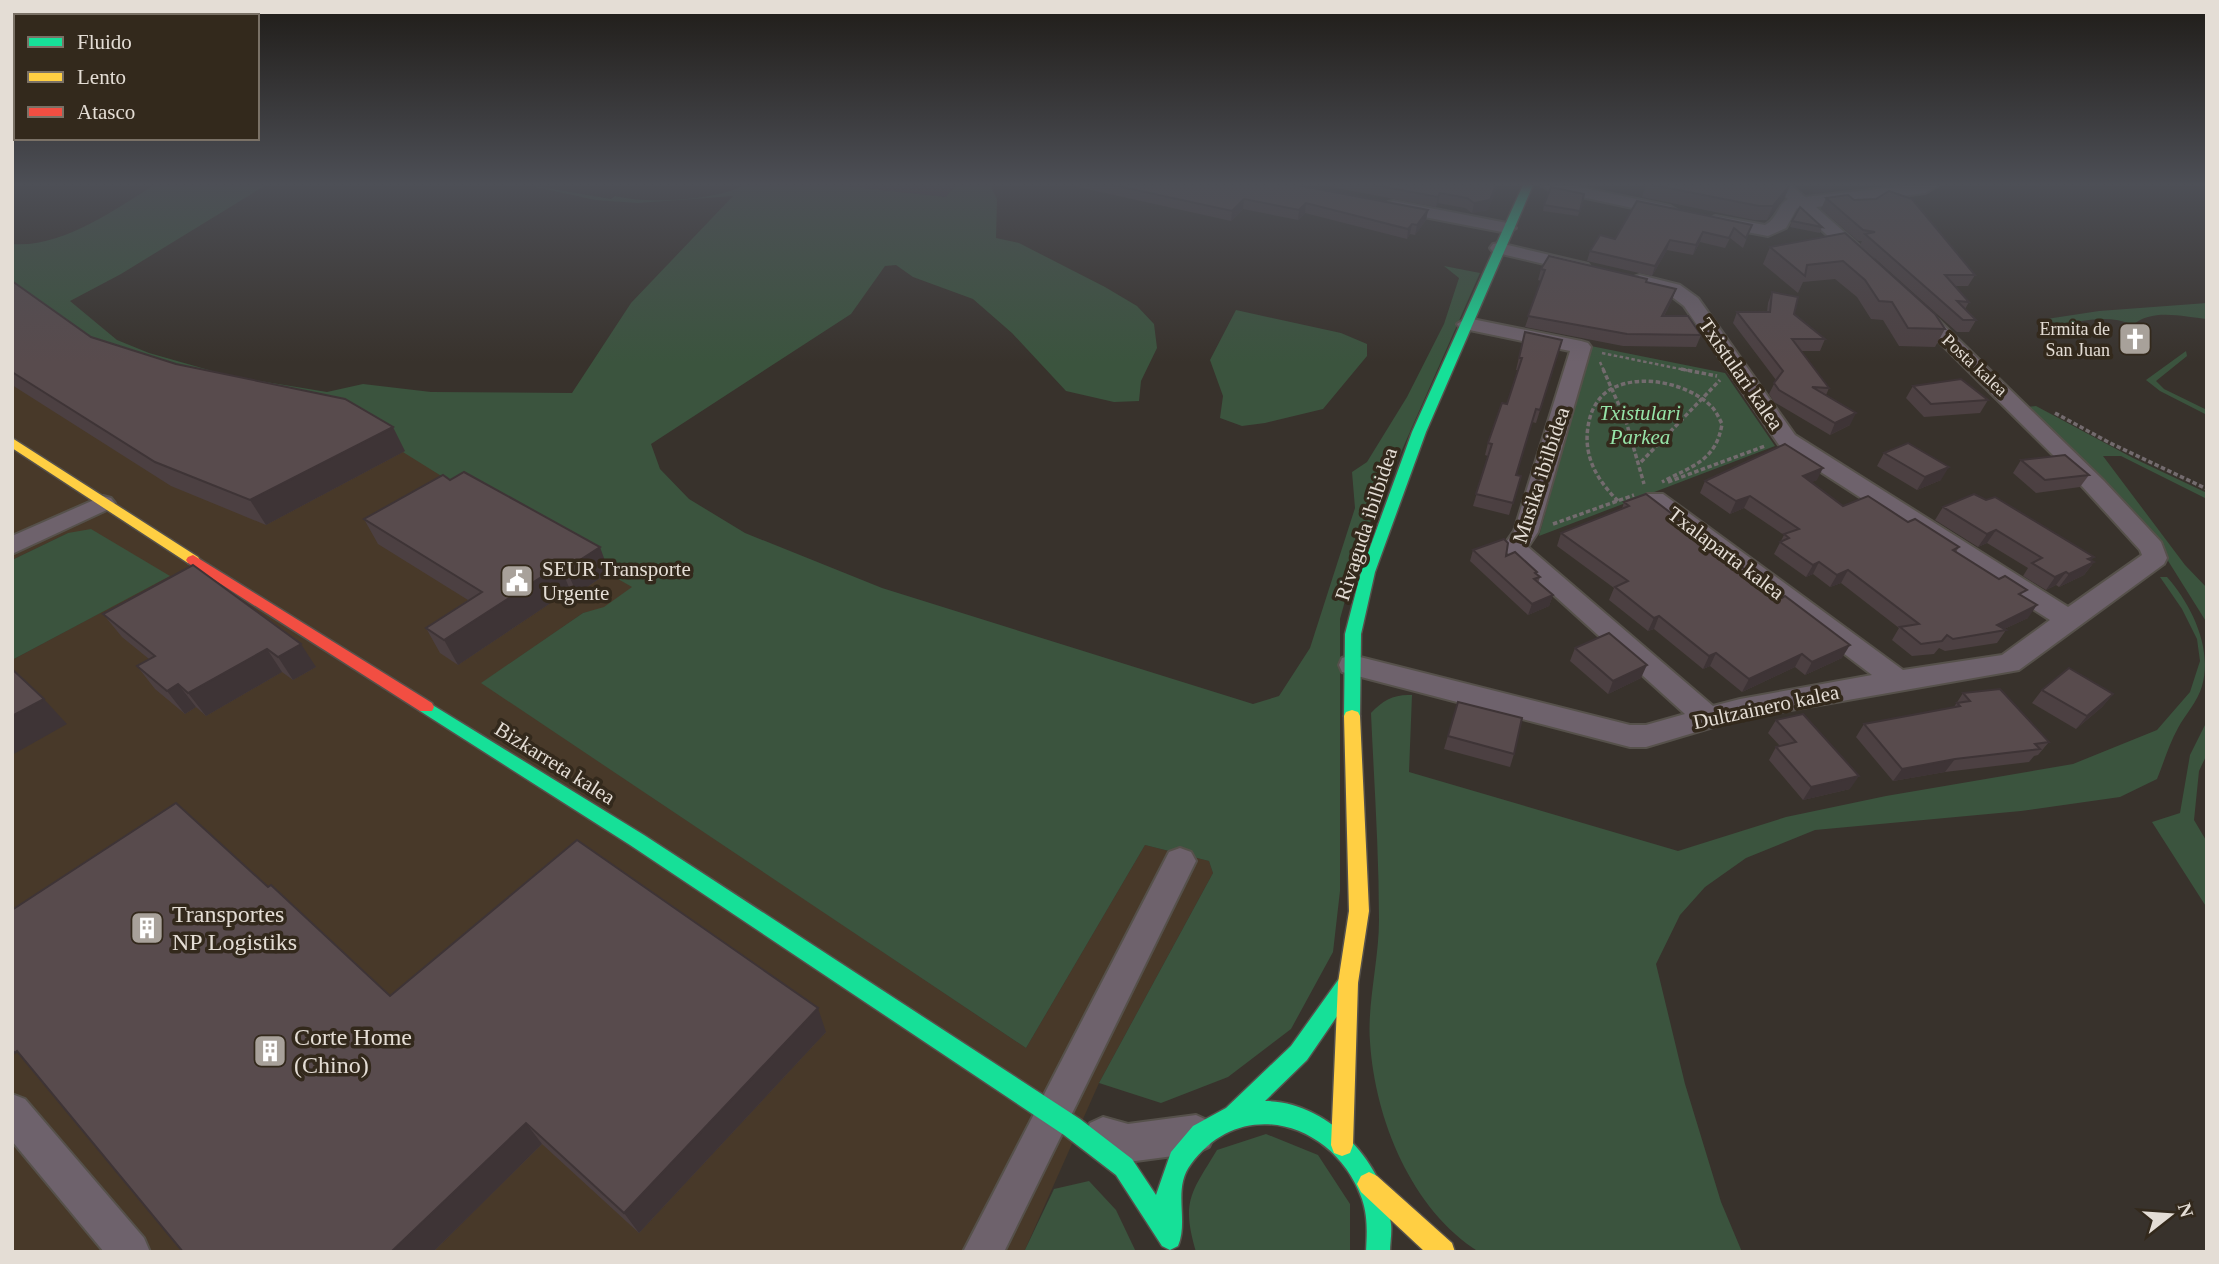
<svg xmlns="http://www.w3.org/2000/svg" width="2219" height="1264" font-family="Georgia,serif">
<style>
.built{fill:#483929}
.education{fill:#433642}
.green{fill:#3b543e}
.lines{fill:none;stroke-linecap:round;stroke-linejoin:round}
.street-casing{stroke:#56514b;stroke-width:4}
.fast-casing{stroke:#56514b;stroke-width:3}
.slow-casing{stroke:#56514b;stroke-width:3}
.jam-casing{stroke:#56514b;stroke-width:3}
.path-far1{stroke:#736b6e;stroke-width:2.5;stroke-dasharray:3.5 2.5;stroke-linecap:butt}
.path{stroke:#736b6e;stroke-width:3.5;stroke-dasharray:4.5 2.5;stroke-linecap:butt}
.street{fill:#6e626c;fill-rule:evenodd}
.fast{fill:#16e098;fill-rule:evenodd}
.slow{fill:#ffcf43;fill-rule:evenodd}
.jam{fill:#f24e42;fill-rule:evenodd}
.wall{fill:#4c4042}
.shaded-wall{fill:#3e3436}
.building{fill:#584b4d;stroke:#3e3436;stroke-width:2}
.labels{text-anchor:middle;stroke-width:7;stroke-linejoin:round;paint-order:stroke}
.far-poi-label{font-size:18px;fill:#e4ddd5;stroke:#33291c;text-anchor:end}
.far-street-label{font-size:18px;fill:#e4ddd5;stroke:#33291c}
.street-label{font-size:21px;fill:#e4ddd5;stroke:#33291c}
.park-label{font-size:21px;font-style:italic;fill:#96e4a8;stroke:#33291c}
.poi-label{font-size:21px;fill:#e4ddd5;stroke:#33291c;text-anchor:start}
.near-poi-label{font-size:24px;fill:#e4ddd5;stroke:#33291c;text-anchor:start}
</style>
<rect width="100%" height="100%" fill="#38322c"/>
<polygon class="built" points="12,283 106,360 358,424 633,587 604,608 583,613 482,683 1026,1048 1145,845 1209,861 1213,873 1099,1083 1024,1252 12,1252 12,660 169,576 68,533 12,560"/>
<polygon class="education" points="835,185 956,185 946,197"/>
<g class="green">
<path d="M 155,185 L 266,185 L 121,274 L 70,301 L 117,340 L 149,353 L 230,376 L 327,392 L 363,384 L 431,392 L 572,393 L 631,303 L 733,196 L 638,203 L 595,200 L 528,185 L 611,199 L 615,196 C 646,204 716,201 744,185 L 835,185 L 946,197 L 956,185 L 990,185 L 997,199 L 996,238 L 1019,243 L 1105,287 L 1137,306 L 1154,324 L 1157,348 L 1141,381 L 1139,401 L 1114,402 L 1066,391 L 1012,333 L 973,299 L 913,277 L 896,265 L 885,266 L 851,314 L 651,444 L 660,469 L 689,499 L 745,533 L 882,588 L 1253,704 L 1279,696 L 1310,648 L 1355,508 L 1352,472 L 1367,462 L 1407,397 L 1444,324 L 1459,278 L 1444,266 L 1480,273 L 1361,543 L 1340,619 L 1340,891 L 1333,952 L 1291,1029 L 1228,1077 L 1161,1103 L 1099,1083 L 1213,873 L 1209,861 L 1145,845 L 1026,1048 L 481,683 L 583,613 L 604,607 L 632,587 L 475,497 L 358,424 L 106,360 L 12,283 L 12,244 C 63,248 113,210 155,185 Z"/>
<path d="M 2207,303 L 2207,319 C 2184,317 2152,308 2133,325 C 2106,313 2079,322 2051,327 L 2040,320 L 2099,311 Z"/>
<polygon points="1236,310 1341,333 1367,344 1367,356 1323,409 1265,423 1242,426 1220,418 1223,396 1210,360"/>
<polygon points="1591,346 1725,373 1775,446 1539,536"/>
<polygon points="2186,351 2187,356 2156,381 2164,389 2207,410 2207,415 2160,391 2146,380"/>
<polygon points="2036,406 2133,458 2207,493 2207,499 2121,456 2103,456 2185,565 2207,588 2207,623 2160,548 2026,407"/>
<polygon points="91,529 170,576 12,660 12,560 68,533"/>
<path d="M 2160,577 L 2167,577 C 2191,604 2213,648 2202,686 C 2198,701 2185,715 2178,728 C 2169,744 2164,762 2157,779 L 2120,797 L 2021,811 L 1815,830 L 1746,858 L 1705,887 L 1680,915 L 1656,964 L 1685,1084 L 1721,1202 L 1742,1252 L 1479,1252 C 1411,1209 1375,1119 1370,1042 C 1367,1005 1379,960 1379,920 C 1379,851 1374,782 1371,713 C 1383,700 1394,694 1412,695 L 1409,772 L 1678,851 L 1786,817 L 1886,796 L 2073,764 L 2157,730 L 2190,692 L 2200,661 L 2197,639 L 2182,609 Z"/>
<polygon points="2207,721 2207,754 2199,771 2194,820 2207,842 2207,908 2152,822 2180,813 2190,755"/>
<path d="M 1266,1134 L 1318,1155 L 1350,1204 L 1350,1252 L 1196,1252 C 1181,1201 1191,1193 1217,1150 Z"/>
<polygon points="1089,1181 1116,1210 1136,1252 1024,1252 1054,1189"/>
</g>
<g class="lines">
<defs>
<g id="street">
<polygon points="1541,185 1570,185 1670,206 1678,211 1670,216 1549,190"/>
<path d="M 1774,185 L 1791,185 L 1805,197 L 1914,185 L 1939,185 L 1925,193 L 1816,207 L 1870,255 L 1873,259 L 1870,263 L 1858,263 L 1797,208 L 1786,228 L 1768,236 L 1715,226 L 1706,221 L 1715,216 L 1765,225 C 1777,219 1777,206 1788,199 Z"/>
<polygon points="1394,201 1507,223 1516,228 1507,233 1388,210 1386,206 1388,202"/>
<polygon points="1499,243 1588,264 1591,268 1582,273 1493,252 1490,248 1493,244"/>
<polygon points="1640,275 1680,285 1698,298 1795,435 2068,607 2142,555 2140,550 2059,461 1907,310 1910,306 1924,306 2104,481 2161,542 2167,558 2164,564 2019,670 1740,719 1646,747 1630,747 1342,672 1339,665 1342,658 1352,655 1630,725 1646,725 1685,714 1502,548 1514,531 1570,351 1460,328 1457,324 1467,318 1581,341 1588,343 1591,347 1538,532 1528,547 1713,706 1740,699 1872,675 1647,504 1643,499 1647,494 1663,494 1903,670 2002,655 2050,620 1779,445 1684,306 1667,293 1634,285 1631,281 1634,277"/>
<polygon points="103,496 111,498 115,503 111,508 12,554 12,536"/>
<polygon points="1180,848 1191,852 1196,861 1004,1252 963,1252 1169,852"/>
<polygon points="12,1094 25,1099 144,1238 150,1252 104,1252 12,1141"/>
<polygon points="1196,1115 1209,1121 1215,1134 1209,1147 1196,1153 1128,1162 1090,1149 1084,1136 1090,1123 1103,1117 1128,1124"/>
</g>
<g id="fast">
<polygon points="1523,185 1533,185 1426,432 1375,572 1361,634 1360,716 1358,720 1346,720 1344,716 1345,634 1361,572 1412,432"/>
<path d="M 426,701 L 644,835 L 1080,1119 L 1132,1159 L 1156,1195 L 1171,1152 L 1193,1126 L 1226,1108 L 1291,1046 L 1341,976 L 1348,974 L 1355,976 L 1358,983 L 1355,990 L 1307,1060 L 1265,1101 C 1328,1101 1386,1163 1391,1224 C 1392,1233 1390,1243 1390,1252 L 1366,1252 C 1367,1233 1368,1217 1362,1199 C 1335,1123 1242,1094 1191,1164 C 1172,1189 1189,1220 1178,1246 L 1170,1250 L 1162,1246 L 1116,1175 L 1064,1135 L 630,845 L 420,711 L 418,707 L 420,703 Z"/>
</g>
<g id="slow">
<polygon points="12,438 198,557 200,560 198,563 188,563 12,448"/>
<polygon points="1352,710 1358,712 1360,716 1369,911 1358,983 1353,1145 1350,1153 1342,1156 1334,1153 1331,1145 1338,983 1349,911 1344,716 1346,712"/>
<polygon points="1369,1172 1377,1176 1452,1243 1455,1252 1425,1252 1361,1192 1357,1184 1361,1176"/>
</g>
<polygon id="jam" points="193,555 432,703 434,707 432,711 420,711 188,563 186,560 188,557"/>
</defs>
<use href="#street" class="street-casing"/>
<use href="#fast" class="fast-casing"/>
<use href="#slow" class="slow-casing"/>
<use href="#jam" class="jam-casing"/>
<g class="path-far1">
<polyline points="1602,353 1690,371"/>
<polyline points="1600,362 1604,371"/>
</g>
<g class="path">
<polyline points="1603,369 1626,421 1644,484"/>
<polyline points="1681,369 1717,376"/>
<polyline points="2055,413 2110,443 2207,489"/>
<polyline points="1641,462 1720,380"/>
<polyline points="1668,482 1765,446"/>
<path d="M 1618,501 C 1593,476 1580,449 1591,414 C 1595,403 1603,392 1615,387 C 1644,374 1688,384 1711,406 C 1716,411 1719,418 1722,424 C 1716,461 1692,466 1662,482"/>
<polyline points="1553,524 1634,495"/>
</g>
<use href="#street" class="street"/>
<use href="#fast" class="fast"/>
<use href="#slow" class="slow"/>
<use href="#jam" class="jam"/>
</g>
<g class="wall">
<polygon points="1069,185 1297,185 1428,210 1426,220 1415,235 1410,234 1407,239 1305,213 1298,220 1243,209 1231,221"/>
<polygon points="1321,185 1498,185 1488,210 1472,213 1465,208 1438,203 1436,207"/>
<polygon points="1577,185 1601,185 1597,187"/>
<polygon points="1646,185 1790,185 1784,199 1767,220 1754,220 1642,197"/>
<polygon points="1584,194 1578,216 1543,211 1544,205"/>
<polygon points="1826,198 1854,200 1975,275 1968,286 1955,286 1969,302 1965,309 1976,320 1969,332 1957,332 1860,245 1862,241 1858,241 1821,209"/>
<polygon points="1792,221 1822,227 1820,233 1790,227"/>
<polygon points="1752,225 1743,248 1730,238 1725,248 1700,242 1693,255 1667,250 1652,276 1587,261 1590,251 1615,239"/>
<polygon points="1845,233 1945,329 1935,347 1899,346 1883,320 1871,319 1857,297 1835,279 1803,282 1798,293 1763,264 1770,247"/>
<polygon points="1541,269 1647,279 1646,282 1676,289 1672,300 1664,316 1701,335 1696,347 1623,346 1525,327 1541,281 1538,280"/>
<polygon points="12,281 91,337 405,451 266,525 171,486 12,385"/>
<polygon points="1772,292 1794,314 1825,339 1820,351 1801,351 1829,388 1826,395 1850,425 1830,435 1774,402 1769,394 1776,380 1733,323 1737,312 1767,312 1768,303"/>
<polygon points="1525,332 1562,340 1536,423 1532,422 1516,475 1521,476 1509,515 1473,506 1488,456 1485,455 1488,443 1507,404 1518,370 1516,370"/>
<polygon points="1913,386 1988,400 1980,413 1924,417 1906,398"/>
<polygon points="1884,453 1941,480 1917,490 1877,466"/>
<polygon points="2021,460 2089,475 2080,487 2036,493 2013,473"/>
<polygon points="1817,480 1811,482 1843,506 1908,522 1959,547 1956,552 2023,596 2028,618 2004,629 2006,630 1997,643 1945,651 1939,648 1934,654 1912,656 1892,640 1899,628 1841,583 1830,587 1813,574 1806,577 1774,554 1784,535 1744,508 1730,514 1700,493 1705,481"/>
<polygon points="1624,502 1842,658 1805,675 1795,667 1742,692 1710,666 1703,669 1654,629 1648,631 1609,600 1614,588 1557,546 1561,533 1622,509"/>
<polygon points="1943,507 2091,561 2094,562 2084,575 2059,587 2056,585 2046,590 2023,576 2028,568 1987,543 1978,547 1935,520"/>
<polygon points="364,519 609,572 577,594 570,590 458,665 440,653 426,628 468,600 378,544"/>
<polygon points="1473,550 1506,556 1537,572 1537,574 1540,577 1538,583 1553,595 1549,606 1528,615 1470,561"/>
<polygon points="193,565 316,667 293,680 282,672 206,716 196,707 185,714 155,689 137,666 149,659 122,637 103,614"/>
<polygon points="1575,648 1641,678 1608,694 1570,661"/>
<polygon points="2042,690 2113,694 2102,707 2076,729 2032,703"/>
<polygon points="1963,693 2049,742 2038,755 2034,756 2029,762 1945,772 1893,781 1856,737 1864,724 1954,707"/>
<polygon points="1458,702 1514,754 1510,767 1444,749"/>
<polygon points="1776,720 1850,789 1803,800 1769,760 1776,747 1780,746 1768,733"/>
<polygon points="390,996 826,1032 639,1233 542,1144 433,1252 183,1252"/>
</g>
<g class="shaded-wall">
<polygon points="1496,185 1498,185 1488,210 1472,213 1474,203"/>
<polygon points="1790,185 1784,199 1767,220 1773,206"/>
<polygon points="1815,185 1836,185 1833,191 1811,194"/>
<polygon points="1440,193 1438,203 1436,207 1438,197"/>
<polygon points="1244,199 1243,209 1231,221 1232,211"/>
<polygon points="1306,203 1305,213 1298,220 1299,210"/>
<polygon points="1428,210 1426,220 1415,235 1417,225"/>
<polygon points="1412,224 1410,234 1407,239 1408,229"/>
<polygon points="1703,232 1700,242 1693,255 1696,245"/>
<polygon points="1670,240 1667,250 1652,276 1655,266"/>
<polygon points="1676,289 1672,300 1658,327 1662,316"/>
<polygon points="1856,413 1850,425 1830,435 1835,423"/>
<polygon points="393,427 405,451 266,525 250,500"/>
<polygon points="1949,467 1941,480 1917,490 1925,477"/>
<polygon points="1823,468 1817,480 1797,489 1803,476"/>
<polygon points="1750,496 1744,508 1730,514 1736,501"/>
<polygon points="1996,530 1987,543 1978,547 1987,534"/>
<polygon points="600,547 609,572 577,594 566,569"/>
<polygon points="2094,557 2088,565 2094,562 2084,575 2059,587 2069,574 2088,559"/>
<polygon points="1819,562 1813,574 1806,577 1813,565"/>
<polygon points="560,565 570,590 458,665 444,640"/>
<polygon points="1848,570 1841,583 1830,587 1837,575"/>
<polygon points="2066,572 2056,585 2046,590 2055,577"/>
<polygon points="1553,595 1549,606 1528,615 1532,604"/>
<polygon points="2037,605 2028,618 2000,631 1997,625"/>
<polygon points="1659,616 1654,629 1648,631 1654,618"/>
<polygon points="301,644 316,667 293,680 278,657"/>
<polygon points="1850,645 1842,658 1805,675 1812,662"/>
<polygon points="267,649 282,672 206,716 188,693"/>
<polygon points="1716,653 1710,666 1703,669 1709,656"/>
<polygon points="1802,654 1795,667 1742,692 1749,679"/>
<polygon points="1647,665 1641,678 1608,694 1613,681"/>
<polygon points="178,684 196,707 185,714 167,691"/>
<polygon points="2113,694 2102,707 2076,729 2087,716"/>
<polygon points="44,699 67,724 12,755 12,716"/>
<polygon points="1955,759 1945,772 1893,781 1902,769"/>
<polygon points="1859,776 1850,789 1803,800 1811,787"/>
<polygon points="818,1008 826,1032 639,1233 624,1213"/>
<polygon points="526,1123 542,1144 433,1252 391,1252"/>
</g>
<g class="building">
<polygon points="1113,185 1297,185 1428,210 1417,225 1412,224 1408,229 1306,203 1299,210 1244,199 1232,211"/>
<polygon points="1374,185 1496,185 1490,200 1474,203 1467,198 1440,193 1438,197"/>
<polygon points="1653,185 1790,185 1773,206 1759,206"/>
<polygon points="1551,187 1584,194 1580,211 1544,205"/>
<polygon points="1889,191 1912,199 1975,275 1945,275 1969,302 1957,301 1976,320 1963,320 1865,234 1875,232 1863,230 1826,198 1848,195 1854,200 1876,199"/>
<polygon points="1637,201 1752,225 1746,238 1734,228 1729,238 1703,232 1696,245 1670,240 1655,266 1590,251 1600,235 1615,239"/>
<polygon points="1800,207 1822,227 1792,221"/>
<polygon points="1845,233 1935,314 1945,329 1908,328 1892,302 1879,301 1865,280 1843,261 1807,265 1805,276 1770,247"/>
<polygon points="1549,256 1647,279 1646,282 1676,289 1662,316 1688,316 1701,335 1627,334 1528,316 1545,270 1541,269"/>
<polygon points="12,281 91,337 176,364 345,399 393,427 250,500 155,462 12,372"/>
<polygon points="1772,292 1798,297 1794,314 1825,339 1792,339 1829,388 1812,387 1856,413 1835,423 1779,390 1774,383 1783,371 1737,312 1770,312"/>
<polygon points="1525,332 1562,340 1540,410 1536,409 1516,475 1521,476 1513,503 1476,494 1492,444 1488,443 1502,403 1507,404 1522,358 1519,358"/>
<polygon points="1961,379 1988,400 1931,404 1913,386"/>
<polygon points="1908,443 1949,467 1925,477 1884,453"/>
<polygon points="1785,444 1823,468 1803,476 1843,506 1868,496 1908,522 1915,519 1959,547 1953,550 1999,579 2005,576 2027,590 2019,594 2037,605 1997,625 2006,630 1953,639 1947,635 1942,641 1921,644 1900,627 1919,624 1848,570 1837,575 1819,562 1813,565 1780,542 1789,538 1784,534 1799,529 1750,496 1736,501 1705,481"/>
<polygon points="2065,455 2089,475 2045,480 2021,460"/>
<polygon points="464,472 600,547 566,569 560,565 444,640 426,628 482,592 364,519 443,475 450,480"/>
<polygon points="1646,494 1782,598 1785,596 1850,645 1812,662 1802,654 1749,679 1716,653 1709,656 1659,616 1654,618 1615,587 1628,581 1561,533 1629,506 1624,502"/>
<polygon points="1974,494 1986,500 1995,497 2094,557 2088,559 2094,562 2069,574 2066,572 2055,577 2032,563 2042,558 1996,530 1987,534 1943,507"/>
<polygon points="1504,539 1508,543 1506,556 1515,552 1537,572 1535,573 1540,577 1534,579 1553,595 1532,604 1473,550"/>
<polygon points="193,565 301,644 278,657 267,649 188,693 178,684 167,691 137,666 155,656 103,614"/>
<polygon points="1609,633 1647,665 1613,681 1575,648"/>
<polygon points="2069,668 2113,694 2087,716 2042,690"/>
<polygon points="12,669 44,699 12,716"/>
<polygon points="2000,689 2049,742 2035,744 2040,749 1955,759 1902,769 1864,724 1960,706 1957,703 1970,701 1963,693"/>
<polygon points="1458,702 1522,718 1514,754 1448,736"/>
<polygon points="1803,714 1859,776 1811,787 1776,747 1796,742 1776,720"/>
<polygon points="176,803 268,887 271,885 390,996 577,840 818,1008 624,1213 526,1123 391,1252 183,1252 17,1051 15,1053 12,1050 12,910"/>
</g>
<linearGradient id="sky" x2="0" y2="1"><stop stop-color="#1f1c18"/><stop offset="0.51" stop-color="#4d4f56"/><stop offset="1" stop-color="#4d4f56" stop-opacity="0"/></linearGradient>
<rect width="2219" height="362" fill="url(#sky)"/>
<defs>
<symbol id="church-square" viewBox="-11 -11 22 22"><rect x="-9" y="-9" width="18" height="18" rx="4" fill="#a8a19a" stroke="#33291c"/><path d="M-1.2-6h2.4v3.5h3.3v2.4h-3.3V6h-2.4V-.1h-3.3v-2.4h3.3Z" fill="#fff"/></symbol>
<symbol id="civic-square" viewBox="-11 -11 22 22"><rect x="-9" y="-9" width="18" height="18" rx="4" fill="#a8a19a" stroke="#33291c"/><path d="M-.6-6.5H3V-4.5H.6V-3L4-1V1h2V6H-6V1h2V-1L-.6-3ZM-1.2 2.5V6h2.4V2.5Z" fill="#fff"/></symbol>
<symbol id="building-square" viewBox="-11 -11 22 22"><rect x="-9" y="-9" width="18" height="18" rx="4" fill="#a8a19a" stroke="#33291c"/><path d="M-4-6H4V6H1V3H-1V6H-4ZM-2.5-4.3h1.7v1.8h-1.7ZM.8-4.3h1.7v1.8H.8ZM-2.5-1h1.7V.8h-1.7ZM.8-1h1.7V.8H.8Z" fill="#fff"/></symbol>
</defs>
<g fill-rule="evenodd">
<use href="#church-square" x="2116" y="320" width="38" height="38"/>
<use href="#civic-square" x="498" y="562" width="38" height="38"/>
<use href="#building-square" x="128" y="909" width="38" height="38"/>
<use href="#building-square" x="251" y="1032" width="38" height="38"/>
</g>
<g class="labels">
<g class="far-poi-label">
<text x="2110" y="335">Ermita de<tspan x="2110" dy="21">San Juan</tspan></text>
</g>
<g class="far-street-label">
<text transform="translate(1975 365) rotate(43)" y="6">Posta kalea</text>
</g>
<g class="street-label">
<text transform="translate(1741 374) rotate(55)" y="7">Txistulari kalea</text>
<text transform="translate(1541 475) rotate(-72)" y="7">Musika ibilbidea</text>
<text transform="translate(1366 524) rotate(-72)" y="7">Rivaguda ibilbidea</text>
<text transform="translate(1726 553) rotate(37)" y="7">Txalaparta kalea</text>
<text transform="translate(1766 707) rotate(-12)" y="7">Dultzainero kalea</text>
<text transform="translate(555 763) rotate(32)" y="7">Bizkarreta kalea</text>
</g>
<g class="park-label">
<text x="1640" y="420">Txistulari<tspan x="1640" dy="24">Parkea</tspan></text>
</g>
<g class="poi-label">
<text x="542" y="576">SEUR Transporte<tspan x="542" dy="24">Urgente</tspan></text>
</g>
<g class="near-poi-label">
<text x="172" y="922">Transportes<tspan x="172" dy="28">NP Logistiks</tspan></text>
<text x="294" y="1045">Corte Home<tspan x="294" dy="28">(Chino)</tspan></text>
</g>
</g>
<rect width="2219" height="1264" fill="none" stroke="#e4ddd5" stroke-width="28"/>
<rect x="14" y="14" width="245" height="126" fill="#33291c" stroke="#7a7166" stroke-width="2"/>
<rect x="28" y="37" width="35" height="10" fill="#16e098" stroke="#7a7166" stroke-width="2"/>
<text x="77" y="49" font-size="21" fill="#e4ddd5">Fluido</text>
<rect x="28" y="72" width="35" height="10" fill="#ffcf43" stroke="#7a7166" stroke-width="2"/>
<text x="77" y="84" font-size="21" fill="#e4ddd5">Lento</text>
<rect x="28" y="107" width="35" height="10" fill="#f24e42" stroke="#7a7166" stroke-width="2"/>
<text x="77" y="119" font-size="21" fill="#e4ddd5">Atasco</text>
<g transform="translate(2170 1215) rotate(73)" stroke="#33291c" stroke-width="5" paint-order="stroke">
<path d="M0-5L12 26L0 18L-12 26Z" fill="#e4ddd5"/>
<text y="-10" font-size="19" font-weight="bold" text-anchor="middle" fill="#e4ddd5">N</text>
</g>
</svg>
